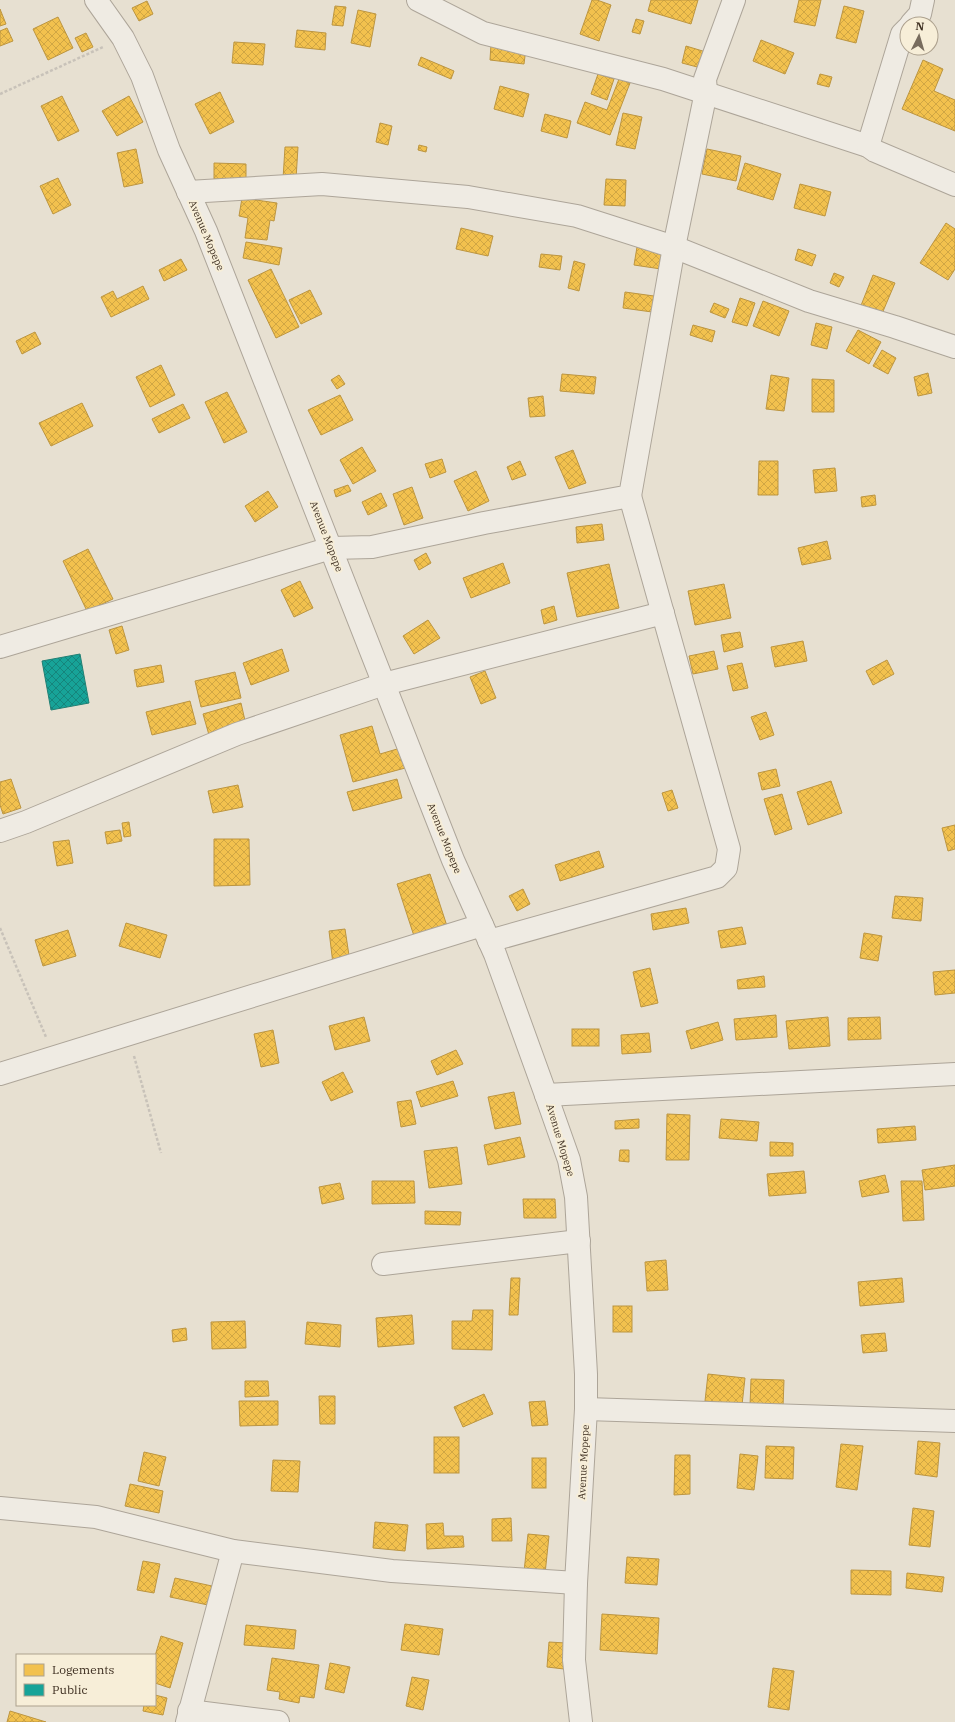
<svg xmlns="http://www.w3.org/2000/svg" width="955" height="1722" font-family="'IBM Plex Serif',serif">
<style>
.homes{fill:url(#homes-cross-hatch);stroke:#bc9540}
.public{fill:url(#public-cross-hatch);stroke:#228074}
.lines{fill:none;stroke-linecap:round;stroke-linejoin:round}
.minor-casing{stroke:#ada599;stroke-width:24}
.path{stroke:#c8c2b9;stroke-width:2.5;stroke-dasharray:3 2;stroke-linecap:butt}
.minor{stroke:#efebe3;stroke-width:22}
.labels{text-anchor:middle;stroke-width:4;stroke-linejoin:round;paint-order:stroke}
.street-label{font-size:10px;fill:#3d2e20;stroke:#f7eed8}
</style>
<defs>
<pattern id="homes-cross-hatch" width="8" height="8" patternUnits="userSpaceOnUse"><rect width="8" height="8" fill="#f2c14e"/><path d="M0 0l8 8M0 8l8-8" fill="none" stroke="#d0a644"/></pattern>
<pattern id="public-cross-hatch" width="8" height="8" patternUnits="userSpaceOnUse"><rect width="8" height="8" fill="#17a398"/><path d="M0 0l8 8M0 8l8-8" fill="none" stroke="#16857c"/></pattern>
</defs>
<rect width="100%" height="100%" fill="#e7e0d1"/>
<g class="homes">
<polygon points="592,0 597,0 611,5 599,41 580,34"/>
<polygon points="651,0 698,0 691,24 648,11"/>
<polygon points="799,0 821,0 815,26 794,22"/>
<polygon points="147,1 153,14 139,21 132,8"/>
<polygon points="335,6 346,7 343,26 332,25"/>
<polygon points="844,6 864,11 856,43 836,38"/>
<polygon points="0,9 6,24 0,26"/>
<polygon points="358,10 376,14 370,47 351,43"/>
<polygon points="58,17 73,48 48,60 33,29"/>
<polygon points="636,19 644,21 640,34 632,32"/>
<polygon points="7,28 13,41 0,46 0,31"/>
<polygon points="297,30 326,33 325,50 295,47"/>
<polygon points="86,33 93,47 82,52 75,38"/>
<polygon points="761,40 794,53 785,74 753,61"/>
<polygon points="234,42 265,44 263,65 232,63"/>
<polygon points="491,44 526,48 524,64 490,60"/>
<polygon points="686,46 706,52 701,68 682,63"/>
<polygon points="421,57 454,71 451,79 418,65"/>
<polygon points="923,60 943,69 934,91 955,100 955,131 902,109"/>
<polygon points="598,74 614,79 607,100 591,94"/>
<polygon points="820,74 832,77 829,87 817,84"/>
<polygon points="619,79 630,83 610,135 577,123 585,102 607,110"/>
<polygon points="500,86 529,94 523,117 494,109"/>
<polygon points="220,92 234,122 210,134 195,104"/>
<polygon points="62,96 79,131 58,141 41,106"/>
<polygon points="129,96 143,122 117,136 102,111"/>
<polygon points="623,113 642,117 635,149 616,145"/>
<polygon points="545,114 571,121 567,138 541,131"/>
<polygon points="380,123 392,126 388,145 376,142"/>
<polygon points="419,145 427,147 426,152 418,150"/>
<polygon points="285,147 298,147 296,179 283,179"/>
<polygon points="136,149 143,183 124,187 117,153"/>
<polygon points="707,149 741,156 736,181 702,174"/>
<polygon points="214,163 246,164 246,180 214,179"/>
<polygon points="745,163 781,174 773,200 737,189"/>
<polygon points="58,178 71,205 53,214 40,186"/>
<polygon points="606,179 626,180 625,206 604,205"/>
<polygon points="800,184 831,192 825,216 794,208"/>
<polygon points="242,198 277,203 274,221 270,220 267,240 245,238 248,218 239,216"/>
<polygon points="946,223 955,229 955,269 948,280 920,263"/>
<polygon points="461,228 493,236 488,256 456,249"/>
<polygon points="246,242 282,248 279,265 243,258"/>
<polygon points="637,247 664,251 661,269 634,265"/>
<polygon points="798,249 816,255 812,266 795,260"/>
<polygon points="541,254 562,256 560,270 539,267"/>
<polygon points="181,259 187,270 164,281 159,270"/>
<polygon points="574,261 585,264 579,291 568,288"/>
<polygon points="271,269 299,327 276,338 248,280"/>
<polygon points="834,273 844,277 839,287 830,283"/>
<polygon points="873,275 895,283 881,316 860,308"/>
<polygon points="143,286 149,299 111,317 101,297 113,291 117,299"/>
<polygon points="310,290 322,314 301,324 289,300"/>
<polygon points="625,292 654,296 652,312 623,308"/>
<polygon points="740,298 755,303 747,326 732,322"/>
<polygon points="763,301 789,311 779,336 753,326"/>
<polygon points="714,303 729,309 725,318 710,312"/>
<polygon points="816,323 832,327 827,349 811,345"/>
<polygon points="693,325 715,331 712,342 690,335"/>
<polygon points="858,330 881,342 869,364 846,351"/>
<polygon points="35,332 41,344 22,354 16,341"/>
<polygon points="882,350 896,358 888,374 873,366"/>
<polygon points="161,365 175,395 150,407 136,377"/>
<polygon points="928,373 932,393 918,396 914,377"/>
<polygon points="562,374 596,377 594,394 560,391"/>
<polygon points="339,375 345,384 337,389 331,380"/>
<polygon points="771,375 789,378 784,411 766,409"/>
<polygon points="812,379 834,380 834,412 812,412"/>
<polygon points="227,392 247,432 224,443 205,402"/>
<polygon points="340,395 353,420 321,435 308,410"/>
<polygon points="543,396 545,416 530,417 528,398"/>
<polygon points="82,403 93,426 51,446 39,423"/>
<polygon points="183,404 190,418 159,433 152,419"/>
<polygon points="362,447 376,471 353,484 340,460"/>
<polygon points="573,450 586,483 569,489 555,457"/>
<polygon points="442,459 446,472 430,478 425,464"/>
<polygon points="520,461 526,475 512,480 507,467"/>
<polygon points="759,461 778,461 778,495 758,495"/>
<polygon points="835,468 837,491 815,493 813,470"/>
<polygon points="476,471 489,501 468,511 454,481"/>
<polygon points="348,485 351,491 336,497 334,490"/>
<polygon points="412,487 423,518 404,525 393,494"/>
<polygon points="268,491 278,507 255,522 245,506"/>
<polygon points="381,493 387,506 368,515 362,502"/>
<polygon points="875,495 876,505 862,507 861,497"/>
<polygon points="602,524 604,540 577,543 576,527"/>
<polygon points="827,541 831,559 802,565 798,548"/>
<polygon points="88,549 113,599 87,611 63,561"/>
<polygon points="426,553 431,563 419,570 414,560"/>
<polygon points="503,563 510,583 471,598 463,578"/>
<polygon points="609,564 619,608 577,617 567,573"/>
<polygon points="300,581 313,608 294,617 281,590"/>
<polygon points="724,584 731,618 695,625 688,591"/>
<polygon points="554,606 557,620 544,624 541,610"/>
<polygon points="428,620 440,638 414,654 403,636"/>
<polygon points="122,626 129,650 116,654 109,630"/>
<polygon points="740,632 743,647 724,652 721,635"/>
<polygon points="803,641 807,661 775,667 771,647"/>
<polygon points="282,649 289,671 251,685 243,663"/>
<polygon points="714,651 718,669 693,674 689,656"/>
<polygon points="887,660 894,674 873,685 866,671"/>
<polygon points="742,663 748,688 733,691 727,666"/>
<polygon points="161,665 164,682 137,687 134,670"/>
<polygon points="485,671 496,698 481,704 470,677"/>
<polygon points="235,672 241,698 201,707 195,681"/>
<polygon points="190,701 196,724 152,735 146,712"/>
<polygon points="241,703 246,725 209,735 203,714"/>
<polygon points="766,712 774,735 760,740 751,717"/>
<polygon points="372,726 380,754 404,747 409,767 353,782 340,735"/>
<polygon points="776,769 780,786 762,790 758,773"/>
<polygon points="11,779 21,808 3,814 0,805 0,782"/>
<polygon points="397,779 402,798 353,811 347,792"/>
<polygon points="831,781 842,813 808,825 797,792"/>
<polygon points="238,785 243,807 213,813 208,791"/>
<polygon points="672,790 678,808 668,811 662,793"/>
<polygon points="782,794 792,829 775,835 764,799"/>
<polygon points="129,822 131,836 124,837 122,823"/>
<polygon points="955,825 955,849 948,851 942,828"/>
<polygon points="120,830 122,841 107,844 105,832"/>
<polygon points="214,839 249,839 250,885 214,886"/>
<polygon points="69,840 73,863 57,866 53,842"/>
<polygon points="599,851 604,867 560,881 555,865"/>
<polygon points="430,874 447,926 414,936 397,884"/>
<polygon points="523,889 530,904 517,911 509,896"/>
<polygon points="895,896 923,898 921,921 892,918"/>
<polygon points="686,908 689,923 653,930 651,914"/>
<polygon points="126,923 167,935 160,958 119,946"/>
<polygon points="742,927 746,944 721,948 718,931"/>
<polygon points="345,929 350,962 333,964 329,931"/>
<polygon points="68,930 76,956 43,966 35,940"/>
<polygon points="864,933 882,936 878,961 860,958"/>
<polygon points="650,968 658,1003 641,1007 633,972"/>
<polygon points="955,970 955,993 935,995 933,972"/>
<polygon points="764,976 765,987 738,989 737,980"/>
<polygon points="776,1015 777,1037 736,1040 734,1019"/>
<polygon points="364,1017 370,1041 335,1050 329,1026"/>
<polygon points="828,1017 830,1046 789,1049 786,1021"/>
<polygon points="880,1017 881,1039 848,1040 848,1018"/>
<polygon points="718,1022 723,1040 691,1049 686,1031"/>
<rect x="572" y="1029" width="27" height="17"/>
<polygon points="273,1030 279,1063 261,1067 254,1034"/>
<polygon points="649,1033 651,1052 622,1054 621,1035"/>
<polygon points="456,1050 463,1064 437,1075 431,1061"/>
<polygon points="343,1072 353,1092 331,1101 322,1082"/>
<polygon points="453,1081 458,1096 421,1107 416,1092"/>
<polygon points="514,1092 521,1124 495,1129 488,1097"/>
<polygon points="411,1100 416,1124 401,1127 397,1102"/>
<polygon points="667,1114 690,1115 689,1160 666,1160"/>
<polygon points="639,1119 639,1128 615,1129 615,1121"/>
<polygon points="721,1119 759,1122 757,1141 719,1138"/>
<polygon points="915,1126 916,1140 878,1143 877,1129"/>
<polygon points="520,1137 525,1157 488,1165 484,1145"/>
<polygon points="770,1142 793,1143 793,1156 770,1156"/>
<polygon points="457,1147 462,1184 429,1188 424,1151"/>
<polygon points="620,1150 629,1150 629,1162 619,1161"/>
<polygon points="955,1165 955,1186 925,1190 922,1170"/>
<polygon points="804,1171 806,1193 769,1196 767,1174"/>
<polygon points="885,1175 889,1192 862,1197 859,1181"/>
<polygon points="372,1181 414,1181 415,1203 372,1204"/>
<polygon points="901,1181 922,1181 924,1220 903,1221"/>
<polygon points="340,1183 344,1199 322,1204 319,1187"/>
<polygon points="523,1199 555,1199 556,1218 524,1218"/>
<polygon points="425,1211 461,1212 460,1225 425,1224"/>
<polygon points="666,1260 668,1290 647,1291 645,1262"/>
<polygon points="511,1278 520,1278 518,1315 509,1315"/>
<polygon points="902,1278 904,1302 860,1306 858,1282"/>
<rect x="613" y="1306" width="19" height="26"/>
<polygon points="473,1310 493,1310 492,1350 452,1349 452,1321 472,1321"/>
<polygon points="412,1315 414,1344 378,1347 376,1318"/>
<polygon points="245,1321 246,1348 212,1349 211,1322"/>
<polygon points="307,1322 341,1325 340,1347 305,1344"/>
<polygon points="186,1328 187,1340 173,1342 172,1330"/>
<polygon points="885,1333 887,1351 863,1353 861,1335"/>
<polygon points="708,1374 745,1378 742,1405 705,1401"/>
<polygon points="751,1379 784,1380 783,1407 750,1406"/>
<polygon points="245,1381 268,1381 269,1396 245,1397"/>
<polygon points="484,1394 493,1414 463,1427 454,1407"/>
<polygon points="319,1396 335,1396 335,1424 320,1424"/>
<polygon points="239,1401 278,1401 278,1425 240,1426"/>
<polygon points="545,1401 548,1425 532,1426 529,1402"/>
<rect x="434" y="1437" width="25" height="36"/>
<polygon points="918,1441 940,1443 937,1477 915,1474"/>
<polygon points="841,1444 863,1446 857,1490 836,1487"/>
<polygon points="766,1446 794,1447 793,1479 765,1478"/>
<polygon points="144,1452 166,1457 159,1486 138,1481"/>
<polygon points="740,1454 758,1456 754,1490 737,1488"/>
<polygon points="675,1455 690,1455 690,1494 674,1495"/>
<rect x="532" y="1458" width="14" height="30"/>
<polygon points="273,1460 300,1461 298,1492 271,1491"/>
<polygon points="130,1484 163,1491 159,1513 125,1506"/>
<polygon points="913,1508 934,1511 930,1547 909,1545"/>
<polygon points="511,1518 512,1541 492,1541 492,1519"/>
<polygon points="375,1522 408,1525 405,1551 373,1548"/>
<polygon points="443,1523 444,1536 463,1536 464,1547 427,1549 426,1524"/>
<polygon points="528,1534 549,1536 545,1574 524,1572"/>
<polygon points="627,1557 659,1559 657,1585 625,1583"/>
<polygon points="143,1561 160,1564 154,1593 137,1590"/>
<polygon points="851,1570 891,1571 891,1595 851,1594"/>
<polygon points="907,1573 944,1577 942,1592 906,1588"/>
<polygon points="175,1578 212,1586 208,1605 170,1597"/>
<polygon points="602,1614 659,1618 657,1654 600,1650"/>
<polygon points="405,1624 443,1629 439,1655 401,1650"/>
<polygon points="246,1625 296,1630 294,1649 244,1645"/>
<polygon points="161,1636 183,1643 170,1688 155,1683 155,1656"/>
<polygon points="549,1642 566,1643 564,1669 547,1667"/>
<polygon points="272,1658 319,1665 314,1698 300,1696 299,1703 279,1699 280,1692 267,1690"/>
<polygon points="330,1663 350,1667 344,1693 325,1689"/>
<polygon points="773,1668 794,1671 789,1710 768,1707"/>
<polygon points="412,1677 429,1680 423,1710 406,1706"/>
<polygon points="155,1695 167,1698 163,1715 143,1711 144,1705 155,1705"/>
<polygon points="10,1711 46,1722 7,1722"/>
</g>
<polygon class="public" points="80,654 89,703 51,710 42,661"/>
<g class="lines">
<defs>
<g id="minor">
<polyline points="96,0 123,38 142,76 169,150 206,231 453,860 495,954 546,1095 569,1160 576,1197 586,1374 586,1409 576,1583 574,1660 581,1722"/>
<polyline points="418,0 483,33 663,79 868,146 875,151 955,185"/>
<polyline points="911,24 920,14 923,0"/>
<polyline points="868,146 902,34 907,29"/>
<polyline points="188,192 322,184 468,197 577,216 674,247 809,301 895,327 955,347"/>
<polyline points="0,647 331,548 372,547 484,523 630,496 674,247 706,92 705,79 734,0"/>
<polyline points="0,831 26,822 237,734 384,684 663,613"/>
<polyline points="489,941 717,877 726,868 729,849 630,496"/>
<polyline points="0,1074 482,925"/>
<polyline points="546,1095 955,1074"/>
<polyline points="383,1264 579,1241"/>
<polyline points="586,1409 955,1421"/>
<polyline points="0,1508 96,1517 233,1551 392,1571 576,1583"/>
<polyline points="189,1711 278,1722"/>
<polyline points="187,1722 233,1551"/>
</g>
</defs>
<use href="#minor" class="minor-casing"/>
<g class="path">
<polyline points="0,94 103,47"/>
<polyline points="0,928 46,1037"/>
<polyline points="134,1056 161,1153"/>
</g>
<use href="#minor" class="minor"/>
</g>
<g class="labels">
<g class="street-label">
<text transform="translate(207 235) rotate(67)" y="4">Avenue Mopepe</text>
<text transform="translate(327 536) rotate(69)" y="4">Avenue Mopepe</text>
<text transform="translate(445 838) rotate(68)" y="4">Avenue Mopepe</text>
<text transform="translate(561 1140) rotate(73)" y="4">Avenue Mopepe</text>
<text transform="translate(583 1462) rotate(-87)" y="4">Avenue Mopepe</text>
</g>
</g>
<rect x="16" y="1654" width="140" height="52" fill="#f7eed8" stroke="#ada18e"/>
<rect x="24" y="1664" width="20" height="12" fill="#f2c14e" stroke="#ada18e"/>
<text x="52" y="1674" font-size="12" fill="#3d2e20">Logements</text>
<rect x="24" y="1684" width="20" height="12" fill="#17a398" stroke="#ada18e"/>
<text x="52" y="1694" font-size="12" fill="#3d2e20">Public</text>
<g transform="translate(919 36) rotate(5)"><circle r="19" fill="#f7eed8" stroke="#ada18e"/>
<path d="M0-3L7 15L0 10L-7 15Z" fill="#786c5e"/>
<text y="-6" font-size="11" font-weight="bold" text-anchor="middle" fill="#3d2e20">N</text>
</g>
</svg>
